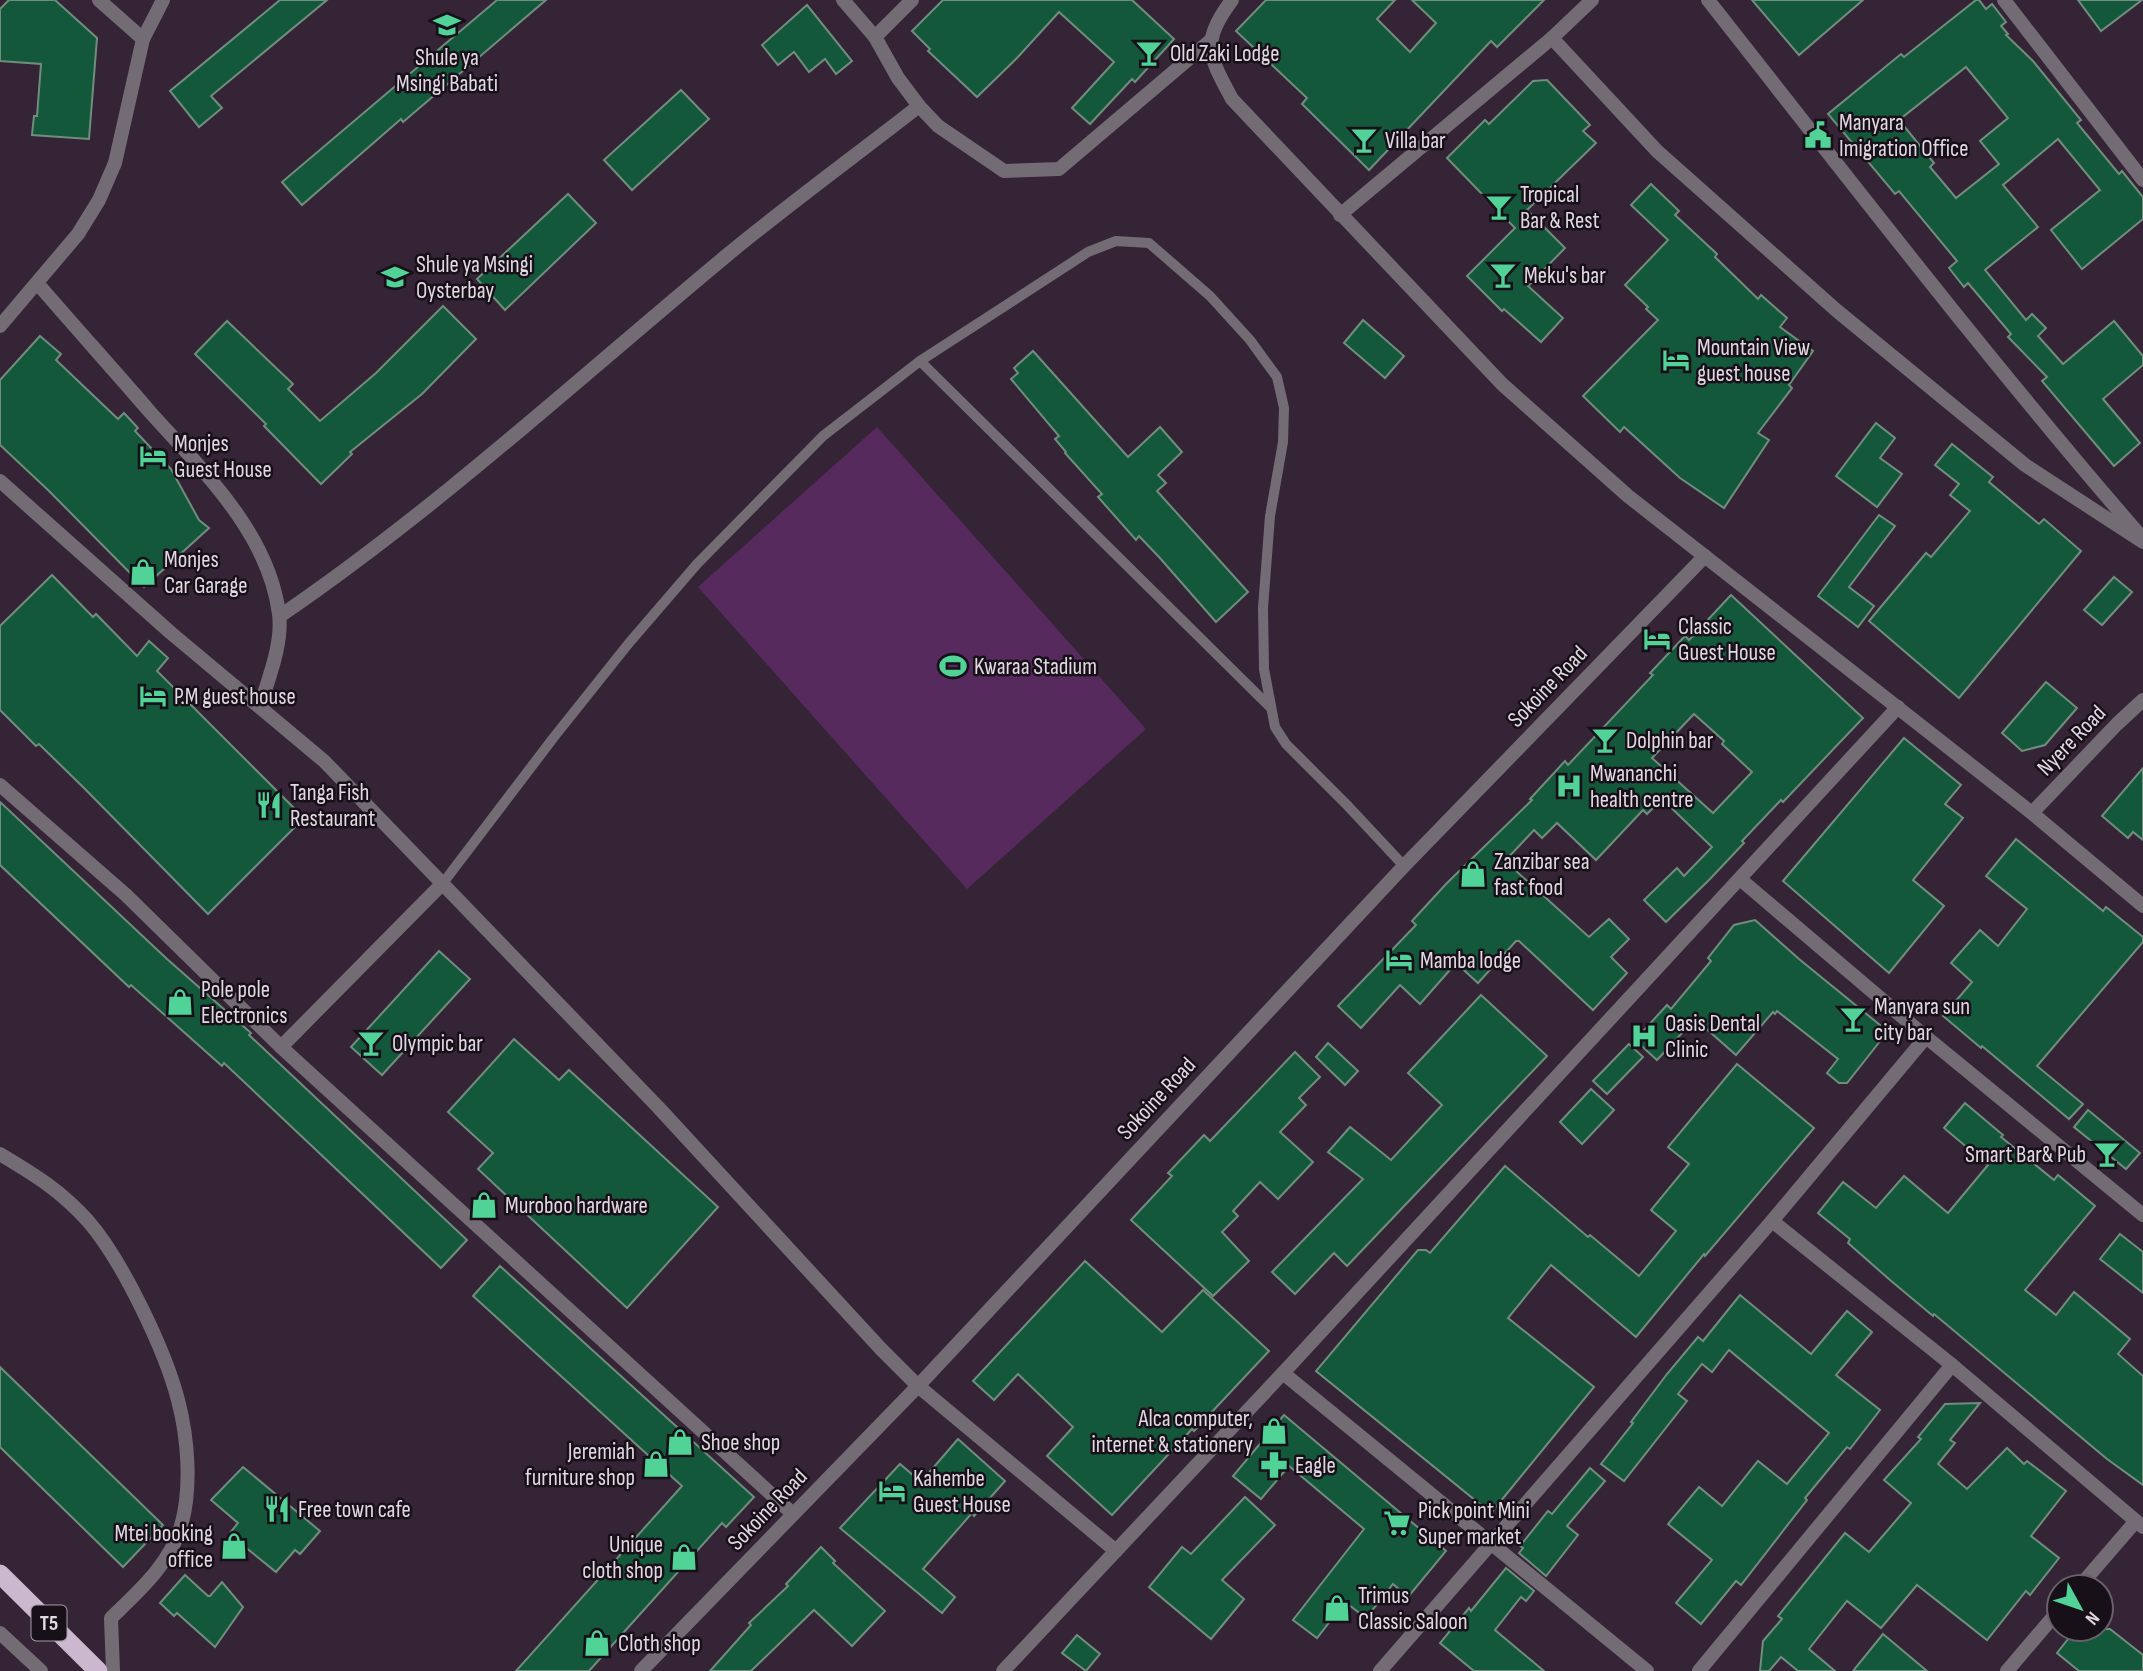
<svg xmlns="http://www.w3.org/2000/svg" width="2143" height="1671" font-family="'Sofia Sans Condensed',sans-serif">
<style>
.green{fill:#572a5e}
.building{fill:#14583b;stroke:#718d7d;stroke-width:2;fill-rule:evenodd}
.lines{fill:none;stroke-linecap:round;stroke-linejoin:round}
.service{stroke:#746c75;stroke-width:10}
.minor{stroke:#746c75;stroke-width:14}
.trunk{stroke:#ccb8ce;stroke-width:19}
.labels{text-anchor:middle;stroke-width:5;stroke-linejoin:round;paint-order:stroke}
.shield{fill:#181019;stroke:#a59ca6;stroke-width:2}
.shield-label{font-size:21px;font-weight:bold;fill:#e2d8e3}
.poi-label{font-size:23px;fill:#e2d8e3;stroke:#181019;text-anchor:start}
.street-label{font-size:23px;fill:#e2d8e3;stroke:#181019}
</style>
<rect width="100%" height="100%" fill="#342436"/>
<polygon class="green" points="877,427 1146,729 967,889 698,587"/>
<g class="building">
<polygon points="9,0 55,0 97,38 89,139 32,135 34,116 37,116 41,64 0,61 0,9"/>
<polygon points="280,0 327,0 211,96 222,108 199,127 170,91"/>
<polygon points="497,0 546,0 403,122 401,119 302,205 282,182"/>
<polygon points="943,0 1132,0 1174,39 1135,82 1132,79 1090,124 1072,108 1114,62 1059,12 1017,58 977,97 928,51 930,49 912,31"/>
<polygon points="1266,0 1395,0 1377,19 1410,52 1436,23 1412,0 1544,0 1497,47 1491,41 1369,170 1302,104 1307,98 1236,31"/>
<polygon points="1752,0 1863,0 1799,55"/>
<path d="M 1976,0 L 1979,0 L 1986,9 L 1992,4 L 2006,22 L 2001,26 L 2008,34 L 2006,35 L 2033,61 L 2081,120 L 2077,123 L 2119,174 L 2122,171 L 2143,197 L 2143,219 L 2082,269 L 2051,230 L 2100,190 L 2058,139 L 2003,185 L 2038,227 L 1985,270 L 2026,320 L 2032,314 L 2046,328 L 2038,336 L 2063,364 L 2114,321 L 2143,356 L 2143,365 L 2103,399 L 2140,443 L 2114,466 L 2042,381 L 2047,377 L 2008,337 L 2011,334 L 1968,283 L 1964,287 L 1949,268 L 1957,261 L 1899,191 L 1895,194 L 1828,114 L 1901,54 L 1904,57 ZM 1966,67 L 2008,118 L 1980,141 L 1999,164 L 1956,198 L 1930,167 L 1934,163 L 1899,120 Z"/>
<polygon points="2078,0 2142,0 2101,31"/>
<polygon points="807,5 852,61 836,74 825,59 809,72 794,52 778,65 762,45"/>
<polygon points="1547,80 1590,125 1583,131 1596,143 1527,210 1565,248 1528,286 1563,318 1541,342 1504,309 1502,311 1467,276 1515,228 1447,158 1485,120 1489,124 1533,81"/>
<polygon points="681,90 709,119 632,190 604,160"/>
<polygon points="1651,184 1679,211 1675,215 1717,254 1715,257 1758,299 1761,295 1787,318 1780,327 1813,351 1789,385 1792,388 1758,433 1769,440 1724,508 1680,478 1624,427 1620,432 1583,396 1658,320 1646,309 1648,307 1625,285 1668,240 1631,205"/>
<polygon points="568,194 596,223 505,310 477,279"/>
<polygon points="443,306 476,339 422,394 350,452 352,454 321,484 264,426 266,424 195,354 227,321 293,384 288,389 320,421 376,373"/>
<polygon points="1363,320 1404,356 1385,378 1344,343"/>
<polygon points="40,336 61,354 56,360 118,419 124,413 138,428 135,431 171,469 199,520 209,528 144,587 48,490 0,445 0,380"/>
<polygon points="1033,351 1128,457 1160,427 1182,452 1158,475 1166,483 1157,491 1248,592 1216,622 1159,557 1139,536 1136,540 1098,497 1102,494 1065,453 1066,452 1055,439 1059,436 1011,379 1018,373 1014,368"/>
<polygon points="1876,423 1895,438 1880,458 1902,474 1877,507 1836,476"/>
<polygon points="1952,444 1993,477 1989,482 2039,524 2044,519 2081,551 1959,698 1869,621 1926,553 1931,557 1970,511 1950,495 1959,484 1935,465"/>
<polygon points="1879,515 1895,526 1849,587 1874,606 1858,627 1818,596"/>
<polygon points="52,575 93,617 96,614 137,656 149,641 168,658 157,671 304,818 208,914 84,788 39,744 36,746 0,710 0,626"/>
<polygon points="2114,577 2132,592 2102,625 2084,610"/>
<path d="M 1731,595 L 1863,718 L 1783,802 L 1781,800 L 1742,841 L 1744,843 L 1710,879 L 1666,922 L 1644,900 L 1677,868 L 1684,876 L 1712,847 L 1662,799 L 1647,814 L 1643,810 L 1596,860 L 1557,823 L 1542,838 L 1534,830 L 1505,861 L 1589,937 L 1609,919 L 1629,939 L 1611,957 L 1627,973 L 1593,1010 L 1519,941 L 1516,941 L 1478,983 L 1456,963 L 1420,1004 L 1400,985 L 1361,1028 L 1338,1006 L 1416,925 L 1412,921 L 1446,884 L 1532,800 L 1530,799 L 1565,761 L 1568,765 L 1653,675 L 1650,673 L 1685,636 L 1689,640 ZM 1694,714 L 1724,741 L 1722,744 L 1752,772 L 1713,813 L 1652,758 Z"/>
<polygon points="2046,682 2077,708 2045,745 2022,751 2002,733"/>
<polygon points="1904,738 1961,785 1945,804 1963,818 1913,880 1944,906 1889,973 1783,881"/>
<polygon points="2143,768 2143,840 2133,832 2128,838 2102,816"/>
<polygon points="0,802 167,959 251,1033 249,1035 467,1240 441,1268 224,1063 222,1066 131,985 129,987 0,865"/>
<polygon points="2016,839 2103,911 2106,907 2143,937 2143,942 2037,1066 2083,1104 2069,1119 1982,1046 1981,1048 1943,1016 1972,982 1951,963 1980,930 1998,946 2027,909 1986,876"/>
<polygon points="1755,920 1799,959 1880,1025 1881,1040 1847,1083 1839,1083 1827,1073 1838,1059 1777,1011 1775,1014 1773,1012 1736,1055 1695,1019 1657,1060 1635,1040 1667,1005 1671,1009 1711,961 1708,958 1734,925"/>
<polygon points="439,951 470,979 382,1075 351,1047"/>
<polygon points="1481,995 1547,1056 1347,1266 1334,1253 1295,1294 1272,1272 1363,1179 1328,1152 1350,1127 1391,1160 1442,1105 1408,1073"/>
<polygon points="514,1039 559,1080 569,1070 718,1207 627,1308 478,1169 493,1153 448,1112"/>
<polygon points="1328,1043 1358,1071 1345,1085 1316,1057"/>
<polygon points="1629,1044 1643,1057 1607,1094 1593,1081"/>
<polygon points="1295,1052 1320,1077 1299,1098 1306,1105 1280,1132 1313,1162 1278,1199 1260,1182 1233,1211 1238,1216 1222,1232 1249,1261 1213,1296 1131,1220 1172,1176 1168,1173 1204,1135 1210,1141"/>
<polygon points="1737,1064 1814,1128 1705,1256 1704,1254 1636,1337 1551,1265 1508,1318 1594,1387 1491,1513 1316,1371 1418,1250 1426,1250 1430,1253 1505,1166 1588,1237 1590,1235 1639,1276 1676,1231 1651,1210 1689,1164 1668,1147"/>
<polygon points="1591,1089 1614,1110 1582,1144 1560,1122"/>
<polygon points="1965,1103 2003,1135 2001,1137 2054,1180 2058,1175 2095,1206 2025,1290 2056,1315 2074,1292 2130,1339 2118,1354 2143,1376 2143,1485 2107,1459 1934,1314 1933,1316 1890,1280 1848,1243 1850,1239 1818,1213 1843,1182 1876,1208 1904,1176 1948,1213 1988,1165 1944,1128"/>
<polygon points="2088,1110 2140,1153 2126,1169 2074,1127"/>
<polygon points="2120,1234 2143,1252 2143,1293 2100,1259"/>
<polygon points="1085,1261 1162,1332 1203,1290 1269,1351 1194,1431 1192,1429 1112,1515 1047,1456 1073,1427 1018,1374 994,1400 973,1381"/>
<polygon points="500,1266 754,1497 726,1527 722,1523 589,1671 516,1671 682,1486 473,1296"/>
<polygon points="1740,1295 1811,1354 1847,1311 1872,1332 1836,1375 1880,1410 1850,1449 1847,1447 1805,1498 1807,1500 1741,1585 1736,1581 1701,1624 1676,1603 1712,1560 1668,1524 1699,1487 1722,1506 1758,1461 1787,1484 1829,1433 1729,1350 1712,1372 1702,1364 1678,1394 1687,1401 1624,1481 1601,1464 1633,1423 1631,1422 1667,1374 1698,1337 1703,1341"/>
<polygon points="0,1367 163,1525 123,1567 0,1447"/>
<polygon points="1980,1403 1950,1440 1955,1443 1938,1464 1967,1489 2007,1448 2024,1464 2027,1461 2066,1491 2031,1536 2059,1558 2030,1595 2026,1591 1987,1640 1917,1585 1881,1628 1847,1601 1809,1649 1835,1671 1798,1671 1781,1657 1769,1671 1760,1671 1763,1641 1782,1619 1778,1616 1845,1533 1869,1552 1911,1503 1884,1480 1921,1439 1918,1437 1945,1404"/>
<polygon points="1284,1415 1446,1551 1408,1597 1393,1584 1366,1618 1345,1602 1317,1638 1293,1620 1364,1529 1289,1466 1261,1499 1233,1476"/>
<polygon points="958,1439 1005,1481 974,1516 972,1513 923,1569 955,1597 942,1613 840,1528 900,1464 921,1482"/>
<polygon points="243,1467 320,1531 300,1554 295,1550 276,1572 229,1534 238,1523 211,1500"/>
<polygon points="1590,1468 1605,1481 1567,1526 1578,1535 1546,1576 1519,1553 1523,1548 1520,1546 1548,1511 1552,1514"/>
<polygon points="1245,1497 1275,1525 1222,1580 1244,1599 1211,1639 1149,1587 1182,1547 1191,1554"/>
<polygon points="821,1547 835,1561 833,1563 885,1611 852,1646 814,1610 751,1671 710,1671 751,1625 749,1623 788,1586 786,1584"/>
<polygon points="1506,1568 1534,1591 1526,1601 1521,1597 1495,1630 1544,1671 1474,1671 1440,1643 1469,1608 1471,1611"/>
<polygon points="185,1575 208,1596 210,1596 222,1582 243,1607 215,1647 177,1613 174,1616 160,1603"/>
<polygon points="2076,1629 2110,1629 2143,1655 2143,1671 2079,1671 2057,1653"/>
<polygon points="1883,1634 1927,1671 1853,1671"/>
<polygon points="1077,1635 1100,1654 1086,1671 1062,1653"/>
</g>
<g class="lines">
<g class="service">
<polyline points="920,361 1270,707"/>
<polyline points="443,883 554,737 629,643 697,564 823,436 920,361 1088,252 1116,241 1149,243 1210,296 1250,340 1277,377 1284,408 1283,442 1270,516 1263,608 1264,669 1275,727 1286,744 1347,805 1404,866"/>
</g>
<g class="minor">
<polyline points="99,0 143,39"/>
<polyline points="843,0 875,37 898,78 919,106 938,126 1004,171 1059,169 1211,40"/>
<path d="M 1232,0 C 1200,43 1209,56 1232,99 L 1502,384 L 1628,496 L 2032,813 L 2143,906"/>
<path d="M 1708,0 C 1849,179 1989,361 2138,533"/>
<polyline points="2004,0 2143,180"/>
<polyline points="875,37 912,0"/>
<polyline points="1552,38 1657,151 1836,310 2025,465 2143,542"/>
<polyline points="1340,215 1552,38 1592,0"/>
<path d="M 38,284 C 75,327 113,369 150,412 C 202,470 269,533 279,614 C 283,644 268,679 260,707"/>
<polyline points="0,326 78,234 99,200 115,163 143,39 163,0"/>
<polyline points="0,481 171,633 324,761 658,1107 881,1349 918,1386 1116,1551"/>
<path d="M 280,616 C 438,508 579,378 726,256 C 789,204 855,156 919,106"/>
<polyline points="0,785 126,895 281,1047 793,1514"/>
<polyline points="2032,813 2117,724 2143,700"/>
<polyline points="1740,879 1926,1037 2143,1215"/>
<polyline points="281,1047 443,883"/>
<path d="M 0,1154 C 35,1175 60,1190 88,1221 C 122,1260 165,1350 178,1400 C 188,1438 192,1488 181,1526 C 170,1564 138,1592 111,1618 L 113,1671"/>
<polyline points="1772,1221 1952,1365 2143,1527"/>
<polyline points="1283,1373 1647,1671"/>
<polyline points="2079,1587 2136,1521"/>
<polyline points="0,1633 41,1671"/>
<polyline points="641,1671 918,1386 1404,866 1705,556"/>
<polyline points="1003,1671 1283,1373 1898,707"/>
<polyline points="1380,1671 1772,1221 1926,1037"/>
<polyline points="1699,1671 1952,1365"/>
<polyline points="2007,1671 2059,1610"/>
</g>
<polyline class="trunk" points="0,1574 98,1671"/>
</g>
<defs>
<symbol id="school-bare" viewBox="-9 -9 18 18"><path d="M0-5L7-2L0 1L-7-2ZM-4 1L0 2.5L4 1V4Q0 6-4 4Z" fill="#51d397" stroke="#181019" stroke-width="2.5" paint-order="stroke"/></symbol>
<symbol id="bar-bare" viewBox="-9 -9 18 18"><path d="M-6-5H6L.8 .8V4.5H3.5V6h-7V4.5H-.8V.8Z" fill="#51d397" stroke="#181019" stroke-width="2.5" paint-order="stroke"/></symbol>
<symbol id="civic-bare" viewBox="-9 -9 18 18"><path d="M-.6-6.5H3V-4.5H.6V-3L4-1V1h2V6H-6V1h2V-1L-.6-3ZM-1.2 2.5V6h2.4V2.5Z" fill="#51d397" stroke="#181019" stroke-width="2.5" paint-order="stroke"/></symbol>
<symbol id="hotel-bare" viewBox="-9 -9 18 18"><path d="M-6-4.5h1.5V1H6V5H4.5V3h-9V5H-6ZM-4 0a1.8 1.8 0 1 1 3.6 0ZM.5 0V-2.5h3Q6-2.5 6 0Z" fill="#51d397" stroke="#181019" stroke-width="2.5" paint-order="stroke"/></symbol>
<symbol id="shop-bare" viewBox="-9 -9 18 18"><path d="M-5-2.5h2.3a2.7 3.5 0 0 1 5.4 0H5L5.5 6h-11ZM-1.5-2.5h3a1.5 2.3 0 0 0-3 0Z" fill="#51d397" stroke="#181019" stroke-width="2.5" paint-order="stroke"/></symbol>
<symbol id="stadium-bare" viewBox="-9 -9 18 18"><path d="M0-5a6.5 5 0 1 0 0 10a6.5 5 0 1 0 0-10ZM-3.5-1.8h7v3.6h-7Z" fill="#51d397" stroke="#181019" stroke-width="2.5" paint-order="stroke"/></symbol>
<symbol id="hospital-bare" viewBox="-9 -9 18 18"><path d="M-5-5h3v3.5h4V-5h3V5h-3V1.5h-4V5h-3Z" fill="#51d397" stroke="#181019" stroke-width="2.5" paint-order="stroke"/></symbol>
<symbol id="restaurant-bare" viewBox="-9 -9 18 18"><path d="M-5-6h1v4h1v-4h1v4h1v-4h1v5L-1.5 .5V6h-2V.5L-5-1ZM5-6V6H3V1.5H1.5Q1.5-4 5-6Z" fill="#51d397" stroke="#181019" stroke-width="2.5" paint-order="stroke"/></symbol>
<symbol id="pharmacy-bare" viewBox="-9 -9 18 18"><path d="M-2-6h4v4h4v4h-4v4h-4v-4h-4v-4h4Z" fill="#51d397" stroke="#181019" stroke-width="2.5" paint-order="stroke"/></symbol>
<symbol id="supermarket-bare" viewBox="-9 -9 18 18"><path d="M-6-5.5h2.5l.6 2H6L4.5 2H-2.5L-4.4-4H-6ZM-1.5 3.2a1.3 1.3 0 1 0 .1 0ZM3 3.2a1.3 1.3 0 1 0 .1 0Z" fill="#51d397" stroke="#181019" stroke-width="2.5" paint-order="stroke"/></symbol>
</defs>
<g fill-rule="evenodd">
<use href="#school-bare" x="428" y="6" width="38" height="38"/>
<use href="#bar-bare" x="1130" y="34" width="38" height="38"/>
<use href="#civic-bare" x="1799" y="116" width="38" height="38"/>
<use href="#bar-bare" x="1345" y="121" width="38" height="38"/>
<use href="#bar-bare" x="1480" y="188" width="38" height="38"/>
<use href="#bar-bare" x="1484" y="256" width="38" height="38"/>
<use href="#school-bare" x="376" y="258" width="38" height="38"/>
<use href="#hotel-bare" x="1657" y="341" width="38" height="38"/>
<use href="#hotel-bare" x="134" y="437" width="38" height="38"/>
<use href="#shop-bare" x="124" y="553" width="38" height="38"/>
<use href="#hotel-bare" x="1638" y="620" width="38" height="38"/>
<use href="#stadium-bare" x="934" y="647" width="38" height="38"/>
<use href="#hotel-bare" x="134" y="677" width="38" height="38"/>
<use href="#bar-bare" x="1586" y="721" width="38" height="38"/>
<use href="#hospital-bare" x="1550" y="767" width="38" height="38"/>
<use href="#restaurant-bare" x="250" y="786" width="38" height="38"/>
<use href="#shop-bare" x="1454" y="855" width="38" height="38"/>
<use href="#hotel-bare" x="1380" y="941" width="38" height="38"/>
<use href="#shop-bare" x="161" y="983" width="38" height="38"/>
<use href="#bar-bare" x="1834" y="1000" width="38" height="38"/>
<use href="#hospital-bare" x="1625" y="1017" width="38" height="38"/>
<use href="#bar-bare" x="352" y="1024" width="38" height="38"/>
<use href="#bar-bare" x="2088" y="1135" width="38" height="38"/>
<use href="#shop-bare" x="465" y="1186" width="38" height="38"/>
<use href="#shop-bare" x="1255" y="1412" width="38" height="38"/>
<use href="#shop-bare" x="661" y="1423" width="38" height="38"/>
<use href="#shop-bare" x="637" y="1445" width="38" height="38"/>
<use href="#pharmacy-bare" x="1255" y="1446" width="38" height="38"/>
<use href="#hotel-bare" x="873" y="1472" width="38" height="38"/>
<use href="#restaurant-bare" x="258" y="1490" width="38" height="38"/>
<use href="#supermarket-bare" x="1378" y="1504" width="38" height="38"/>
<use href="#shop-bare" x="215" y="1527" width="38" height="38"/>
<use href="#shop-bare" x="665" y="1538" width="38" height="38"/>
<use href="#shop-bare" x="1318" y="1589" width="38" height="38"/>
<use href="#shop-bare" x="578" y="1624" width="38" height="38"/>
</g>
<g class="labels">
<rect class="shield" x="31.5" y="1605.5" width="35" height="35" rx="5"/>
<g class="shield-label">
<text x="49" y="1630">T5</text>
</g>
<g class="poi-label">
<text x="1170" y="61">Old Zaki Lodge</text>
<text x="447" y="65" text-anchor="middle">Shule ya<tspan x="447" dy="26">Msingi Babati</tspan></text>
<text x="1839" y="130">Manyara<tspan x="1839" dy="26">Imigration Office</tspan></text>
<text x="1385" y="148">Villa bar</text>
<text x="1520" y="202">Tropical<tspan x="1520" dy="26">Bar &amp; Rest</tspan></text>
<text x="416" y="272">Shule ya Msingi<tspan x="416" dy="26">Oysterbay</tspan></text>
<text x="1524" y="283">Meku's bar</text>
<text x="1697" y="355">Mountain View<tspan x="1697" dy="26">guest house</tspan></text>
<text x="174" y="451">Monjes<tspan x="174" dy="26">Guest House</tspan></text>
<text x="164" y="567">Monjes<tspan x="164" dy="26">Car Garage</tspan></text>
<text x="1678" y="634">Classic<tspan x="1678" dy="26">Guest House</tspan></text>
<text x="974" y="674">Kwaraa Stadium</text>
<text x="174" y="704">P.M guest house</text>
<text x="1626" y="748">Dolphin bar</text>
<text x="1590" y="781">Mwananchi<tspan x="1590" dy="26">health centre</tspan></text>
<text x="290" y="800">Tanga Fish<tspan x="290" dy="26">Restaurant</tspan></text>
<text x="1494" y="869">Zanzibar sea<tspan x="1494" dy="26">fast food</tspan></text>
<text x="1420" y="968">Mamba lodge</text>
<text x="201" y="997">Pole pole<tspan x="201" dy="26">Electronics</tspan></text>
<text x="1874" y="1014">Manyara sun<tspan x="1874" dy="26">city bar</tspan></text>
<text x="1665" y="1031">Oasis Dental<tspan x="1665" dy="26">Clinic</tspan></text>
<text x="392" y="1051">Olympic bar</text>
<text x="2086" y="1162" text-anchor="end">Smart Bar&amp; Pub</text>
<text x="505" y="1213">Muroboo hardware</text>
<text x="1253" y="1426" text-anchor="end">Alca computer,<tspan x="1253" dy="26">internet &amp; stationery</tspan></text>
<text x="701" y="1450">Shoe shop</text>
<text x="635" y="1459" text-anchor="end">Jeremiah<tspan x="635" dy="26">furniture shop</tspan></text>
<text x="1295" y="1473">Eagle</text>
<text x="913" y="1486">Kahembe<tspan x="913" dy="26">Guest House</tspan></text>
<text x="298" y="1517">Free town cafe</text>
<text x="1418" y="1518">Pick point Mini<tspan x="1418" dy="26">Super market</tspan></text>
<text x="213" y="1541" text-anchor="end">Mtei booking<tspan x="213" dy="26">office</tspan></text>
<text x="663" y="1552" text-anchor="end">Unique<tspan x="663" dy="26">cloth shop</tspan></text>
<text x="1358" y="1603">Trimus<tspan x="1358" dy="26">Classic Saloon</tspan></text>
<text x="618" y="1651">Cloth shop</text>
</g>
<g class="street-label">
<text transform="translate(1547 686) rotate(-46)" y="8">Sokoine Road</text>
<text transform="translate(2071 740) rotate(-46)" y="8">Nyere Road</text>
<text transform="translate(1156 1098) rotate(-47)" y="8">Sokoine Road</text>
<text transform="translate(767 1509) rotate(-46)" y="8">Sokoine Road</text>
</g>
</g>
<g transform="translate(2080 1608) rotate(130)"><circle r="33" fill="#181019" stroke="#69606a" stroke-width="2"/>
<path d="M0-5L12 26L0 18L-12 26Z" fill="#51d397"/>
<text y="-10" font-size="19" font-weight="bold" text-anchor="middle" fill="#e2d8e3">N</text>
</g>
</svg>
